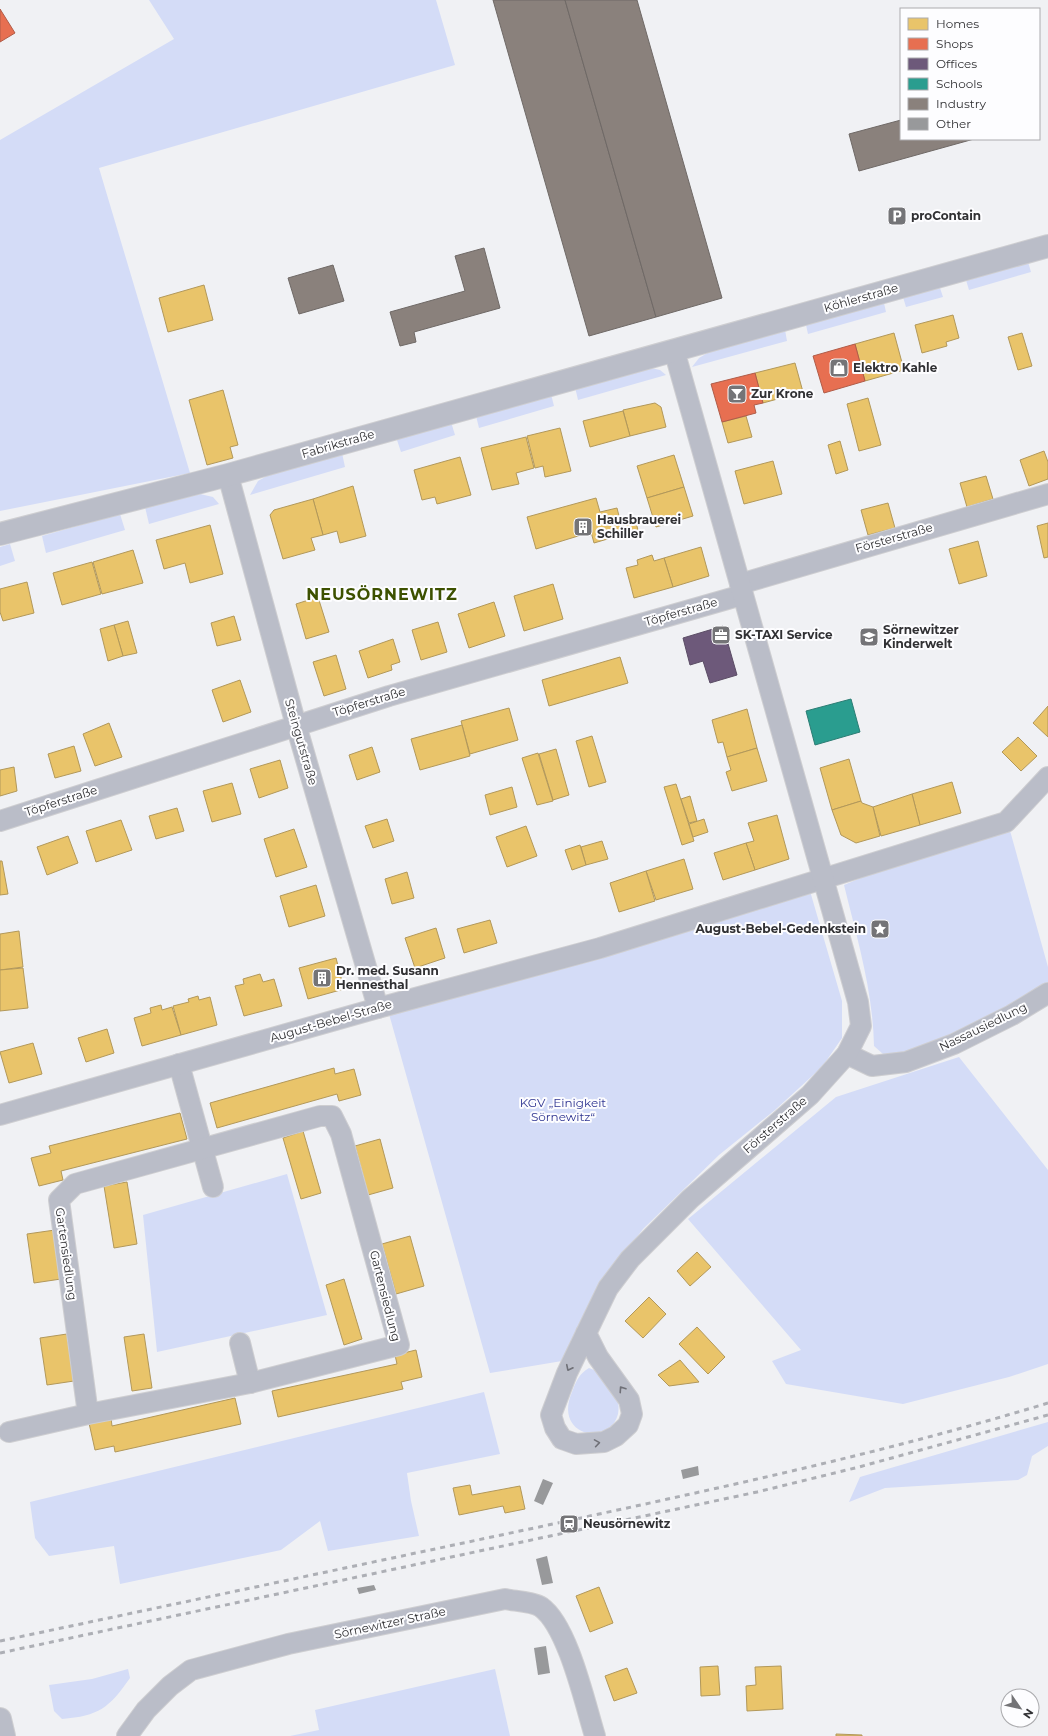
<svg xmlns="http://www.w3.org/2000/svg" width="1048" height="1736" font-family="Montserrat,sans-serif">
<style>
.green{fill:#d4dcf7}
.homes{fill:#e9c46a;stroke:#b2985a}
.shops{fill:#e76f51;stroke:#b05c48}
.offices{fill:#6d597a;stroke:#5b4d65}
.schools{fill:#2a9d8f;stroke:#2c7d74}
.industry{fill:#8a817c;stroke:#6f6966}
.building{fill:#98999b}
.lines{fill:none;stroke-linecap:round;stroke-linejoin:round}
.minor-casing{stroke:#ceced1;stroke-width:22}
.tertiary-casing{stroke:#ceced1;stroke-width:24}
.minor{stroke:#babdc8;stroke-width:20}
.tertiary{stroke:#babdc8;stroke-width:22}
.rail{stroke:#adafb5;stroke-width:3;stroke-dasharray:5 5;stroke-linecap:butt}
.oneway{stroke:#6f7077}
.labels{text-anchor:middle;stroke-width:4;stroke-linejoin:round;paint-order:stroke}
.poi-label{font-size:12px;font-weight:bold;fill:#313134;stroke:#fdfdff;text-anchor:start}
.street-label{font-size:12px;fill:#313134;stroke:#fdfdff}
.park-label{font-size:12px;fill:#2f3591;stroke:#fdfdff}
.district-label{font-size:16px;font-weight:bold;letter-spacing:1px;fill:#3d5100;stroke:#fdfdff}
</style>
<rect width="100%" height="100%" fill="#f0f1f4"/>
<g class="green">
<polygon points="149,0 436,0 455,65 99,168 190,473 0,511 0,140 174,39"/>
<polygon points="1028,262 1031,272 969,290 966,280"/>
<polygon points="940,288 943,297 906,307 903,297"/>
<polygon points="884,303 886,312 808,334 806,325"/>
<polygon points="785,330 787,341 692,367 699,358 709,352"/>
<polygon points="651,368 660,370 666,375 578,400 575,387"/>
<polygon points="551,394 554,406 479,428 476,416"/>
<polygon points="451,422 455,435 401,452 396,437"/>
<polygon points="342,453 345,467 250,495 258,481 274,472"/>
<polygon points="200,494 213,497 219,504 149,524 145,507"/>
<polygon points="120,514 125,530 46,553 42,536"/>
<polygon points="10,544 15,561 0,566 0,547"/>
<path d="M 1009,827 L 1048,967 L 1048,985 L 936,1043 L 897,1056 L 883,1054 L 874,1046 C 873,991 857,938 844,885 L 897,863 Z"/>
<polygon points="810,891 842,1001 842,1038 822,1067 775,1110 719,1155 643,1229 595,1292 562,1361 490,1373 389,1014"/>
<polygon points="959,1057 1048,1170 1048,1364 1009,1377 903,1404 786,1384 772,1361 801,1350 688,1219 836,1097"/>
<polygon points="287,1174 327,1315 157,1352 143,1215"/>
<path d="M 589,1368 C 600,1371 604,1380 611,1389 C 617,1397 620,1403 618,1414 C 609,1448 553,1436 572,1392 C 576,1381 579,1374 589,1368 Z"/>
<polygon points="484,1392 500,1454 407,1473 411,1501 419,1536 328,1551 320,1521 281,1550 120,1584 114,1546 49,1556 35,1538 30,1502"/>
<polygon points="1048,1422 1048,1446 1032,1456 1027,1475 1018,1480 885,1488 849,1502 860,1477"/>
<path d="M 128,1669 L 130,1678 C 109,1708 99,1716 62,1719 L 54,1711 L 49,1685 L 92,1679 Z"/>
<polygon points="495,1669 510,1736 290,1736 319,1730 315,1710"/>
</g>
<g class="homes">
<polygon points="204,285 213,320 168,332 159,298"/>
<polygon points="953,315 959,338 946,342 947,346 922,353 915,325"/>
<polygon points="894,333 904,370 865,381 855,344"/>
<polygon points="1022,333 1032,366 1018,370 1008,337"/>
<polygon points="795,363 803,392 763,403 755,373"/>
<polygon points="223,390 238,445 230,447 233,458 207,465 189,400"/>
<polygon points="868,398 881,445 859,451 847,404"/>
<polygon points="655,403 661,407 666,427 630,436 623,410"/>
<polygon points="623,411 630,436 590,447 583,421"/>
<polygon points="746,416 752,437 728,443 722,422"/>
<polygon points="560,428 571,471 545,477 543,466 535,468 527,436"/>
<polygon points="526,437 534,468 516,473 519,484 492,490 481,448"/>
<polygon points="840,441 848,470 836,474 828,445"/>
<polygon points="1044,451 1048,462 1048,479 1029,486 1020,460"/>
<polygon points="674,455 684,487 647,498 637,466"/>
<polygon points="460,457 471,495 437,504 435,497 422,500 414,470"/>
<polygon points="773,461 782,494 744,504 735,471"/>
<polygon points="986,476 993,499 967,507 960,483"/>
<polygon points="353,486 366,536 340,543 337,531 323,535 313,499"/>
<polygon points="684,487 693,516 656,527 647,498"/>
<polygon points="596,498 600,512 617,508 621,524 635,519 638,530 594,543 591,532 536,549 527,517"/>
<polygon points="313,499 323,535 311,538 315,550 283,559 270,515 274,510"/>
<polygon points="888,503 895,528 868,535 861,510"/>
<polygon points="1048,523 1048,557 1044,558 1037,526"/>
<polygon points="210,525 223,574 190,583 185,563 164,569 156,540"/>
<polygon points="978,541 987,576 959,584 949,549"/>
<polygon points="701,547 709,576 673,587 664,558"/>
<polygon points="133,550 143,583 102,594 93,562"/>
<polygon points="652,555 654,561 664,558 673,587 634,598 626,568 638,565 637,560"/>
<polygon points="92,562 101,594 62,605 53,573"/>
<polygon points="27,582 34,613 3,621 0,612 0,589"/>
<polygon points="553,584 563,619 524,631 514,596"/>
<polygon points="318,597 329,632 306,639 296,604"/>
<polygon points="494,602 505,636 469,648 458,614"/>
<polygon points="234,616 241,640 217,646 211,623"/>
<polygon points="128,621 137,653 123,656 114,625"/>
<polygon points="438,622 447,652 421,660 412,630"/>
<polygon points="114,625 123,656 108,661 100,629"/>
<polygon points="393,639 400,662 391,665 392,670 368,678 359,651"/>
<polygon points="336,655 346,689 324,696 313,662"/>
<polygon points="620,657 628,683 549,706 542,680"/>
<polygon points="240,680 251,712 223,722 212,690"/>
<polygon points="1048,706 1048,737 1033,723"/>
<polygon points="509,708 518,740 470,754 461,721"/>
<polygon points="747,709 757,748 727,757 723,742 718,743 712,720"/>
<polygon points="109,723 122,757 95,766 83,734"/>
<polygon points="462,725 470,756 420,770 411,739"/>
<polygon points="592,736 606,782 589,787 576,741"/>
<polygon points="1018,737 1037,756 1021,771 1002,752"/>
<polygon points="74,746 81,771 55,778 48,754"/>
<polygon points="372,747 380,772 357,780 349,755"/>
<polygon points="757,748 767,781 732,791 726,772 731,770 727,757"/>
<polygon points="556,749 569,795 553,800 539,754"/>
<polygon points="538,753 553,801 537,805 522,758"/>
<polygon points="849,759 861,801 832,810 820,768"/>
<polygon points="280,760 288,788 259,798 250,769"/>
<polygon points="14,767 17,791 0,796 0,770"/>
<polygon points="952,782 961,813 920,825 912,794"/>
<polygon points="232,783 241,814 212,822 203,791"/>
<polygon points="676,784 694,841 682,845 664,787"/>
<polygon points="512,787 517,807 490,815 485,795"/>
<polygon points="912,794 920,825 881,836 873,807"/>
<polygon points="690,796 697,821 689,823 681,799"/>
<polygon points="861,801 862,803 873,807 880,836 856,843 841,835 832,810"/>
<polygon points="177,808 184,831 156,839 149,816"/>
<polygon points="777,815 789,859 755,870 746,843 754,841 748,823"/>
<polygon points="387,819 394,841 373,848 365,826"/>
<polygon points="704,819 708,832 693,837 689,824"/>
<polygon points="121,820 132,850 96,862 86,831"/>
<polygon points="526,826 537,856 507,867 496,837"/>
<polygon points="294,829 307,867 276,877 264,839"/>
<polygon points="68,836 78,863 47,875 37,847"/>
<polygon points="602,841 608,859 586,865 581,847"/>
<polygon points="746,843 755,870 723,880 714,853"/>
<polygon points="580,845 586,865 572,870 565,850"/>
<polygon points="684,859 693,889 656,900 646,871"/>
<polygon points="0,861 2,861 8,894 0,895"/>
<polygon points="646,871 655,901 619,912 610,883"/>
<polygon points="407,872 414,898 392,904 385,879"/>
<polygon points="316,885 325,916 289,927 280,896"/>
<polygon points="490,920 497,943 464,953 457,929"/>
<polygon points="436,928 445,958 415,968 405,938"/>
<polygon points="19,931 23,967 0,970 0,934"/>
<polygon points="336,958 344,989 308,999 299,968"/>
<polygon points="23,968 28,1008 0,1011 0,970"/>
<polygon points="260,974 263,982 274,979 282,1006 244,1016 235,986 244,984 243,979"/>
<polygon points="198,996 199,1000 210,997 217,1025 181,1035 173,1006 189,1002 188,999"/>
<polygon points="161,1005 162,1010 172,1007 181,1035 142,1046 134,1018 151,1013 150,1008"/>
<polygon points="107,1029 114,1053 86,1062 78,1038"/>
<polygon points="33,1043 42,1074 9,1083 0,1052"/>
<polygon points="334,1068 335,1074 354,1069 361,1095 339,1101 337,1094 217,1128 210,1103"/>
<polygon points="180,1113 187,1139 61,1171 63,1180 39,1186 31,1158 51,1153 49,1146"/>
<polygon points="303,1131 321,1193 301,1199 283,1138"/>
<polygon points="380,1139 393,1188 368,1195 355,1146"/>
<polygon points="127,1182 137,1244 114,1248 104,1186"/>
<polygon points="55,1230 61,1279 34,1283 27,1234"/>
<polygon points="410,1236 424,1286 396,1294 382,1244"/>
<polygon points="697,1252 711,1267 690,1286 677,1271"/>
<polygon points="344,1279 362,1339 344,1345 326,1285"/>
<polygon points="649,1297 666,1314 643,1338 625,1321"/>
<polygon points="697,1327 725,1357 708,1374 679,1344"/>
<polygon points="67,1334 74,1381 47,1385 40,1338"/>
<polygon points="144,1334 152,1388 132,1391 124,1337"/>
<polygon points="416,1350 422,1377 401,1382 403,1389 278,1417 272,1391 397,1364 395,1355"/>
<polygon points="680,1360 699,1382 669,1386 658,1375"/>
<polygon points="235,1398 241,1424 115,1452 114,1446 95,1450 89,1423 111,1418 112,1426"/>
<polygon points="470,1485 472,1495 520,1486 525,1509 505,1513 503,1506 459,1515 453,1488"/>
<polygon points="599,1587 613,1623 590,1632 576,1596"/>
<polygon points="718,1666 720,1695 701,1696 700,1667"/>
<polygon points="781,1666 783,1709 747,1711 746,1686 756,1685 755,1667"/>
<polygon points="627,1668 637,1693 614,1701 605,1676"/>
<polygon points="836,1734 862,1735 862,1736 836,1736"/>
</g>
<g class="shops">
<polygon points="0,9 15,33 0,42"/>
<polygon points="855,344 865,381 824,393 813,356"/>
<polygon points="755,373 763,403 754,405 756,413 722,422 711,384"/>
</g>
<polygon class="offices" points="723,626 737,675 710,683 703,661 690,665 683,638"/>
<polygon class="schools" points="851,699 860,732 815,745 806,711"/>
<g class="industry">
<polygon points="493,0 565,0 656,317 589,336"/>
<polygon points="565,0 637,0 722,298 656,317"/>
<polygon points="901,120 901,139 974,139 859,171 849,134"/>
<polygon points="484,248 500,308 414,332 416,342 400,346 390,312 465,291 455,256"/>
<polygon points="333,265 344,301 299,314 288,278"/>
</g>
<g class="building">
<polygon points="698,1466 699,1475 683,1479 681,1470"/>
<polygon points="543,1479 553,1483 543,1505 534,1501"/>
<polygon points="547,1556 553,1583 542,1585 536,1559"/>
<polygon points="374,1585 376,1590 359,1594 357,1588"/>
<polygon points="546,1646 550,1673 538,1675 534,1648"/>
</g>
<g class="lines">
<defs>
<g id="minor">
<polyline points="228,475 296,725 378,1008"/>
<polyline points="740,584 1048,494"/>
<polyline points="0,821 389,696 742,595"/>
<polyline points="847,1054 872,1066 906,1062 954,1044 1012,1015 1048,993"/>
<polyline points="179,1064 213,1187"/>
<polyline points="0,1115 378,1008 600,948 1006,822 1048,777"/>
<polyline points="586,1333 598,1357 629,1400 632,1414 628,1425 616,1436 604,1442 576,1444 562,1439 555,1428 551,1415 567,1373 593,1319 608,1288 630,1259 690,1199 810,1095 847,1054 861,1026 858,1002 674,350"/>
<polyline points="240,1343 250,1383"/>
<polyline points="9,1432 88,1414 250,1383 399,1345 341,1134 332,1116 320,1116 75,1184 59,1200 88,1414"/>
<path d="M 127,1736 L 146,1710 L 170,1686 L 191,1670 L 288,1644 L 505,1599 C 514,1601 534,1602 541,1607 C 568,1626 585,1704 595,1736"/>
</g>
<g id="tertiary">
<polyline points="0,534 228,475 1048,246"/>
<polyline points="0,1719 4,1736"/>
</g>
</defs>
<use href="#minor" class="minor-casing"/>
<use href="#tertiary" class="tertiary-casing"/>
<use href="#minor" class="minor"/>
<use href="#tertiary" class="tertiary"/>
<g class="rail">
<path d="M 0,1641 C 180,1603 359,1565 539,1527 C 710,1490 881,1454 1048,1403"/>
<polyline points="0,1653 757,1492 859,1467 1048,1415"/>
</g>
</g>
<defs><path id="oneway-chevron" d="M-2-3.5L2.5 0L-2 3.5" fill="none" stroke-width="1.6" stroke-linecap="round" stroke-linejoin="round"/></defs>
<g class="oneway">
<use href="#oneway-chevron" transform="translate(569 1368) rotate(116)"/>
<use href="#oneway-chevron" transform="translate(622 1389) rotate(-124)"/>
<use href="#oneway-chevron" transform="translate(597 1443) rotate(-9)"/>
</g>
<defs>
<symbol id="parking-square" viewBox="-11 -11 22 22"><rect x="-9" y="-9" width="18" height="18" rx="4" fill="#747477" stroke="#fdfdff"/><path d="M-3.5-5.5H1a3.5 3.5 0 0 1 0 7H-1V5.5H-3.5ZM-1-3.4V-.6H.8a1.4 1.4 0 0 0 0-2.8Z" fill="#fff"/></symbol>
<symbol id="shop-square" viewBox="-11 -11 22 22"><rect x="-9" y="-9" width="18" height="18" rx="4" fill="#747477" stroke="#fdfdff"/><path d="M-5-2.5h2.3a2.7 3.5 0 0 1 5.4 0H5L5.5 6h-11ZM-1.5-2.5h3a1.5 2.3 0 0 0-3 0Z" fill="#fff"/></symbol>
<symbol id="bar-square" viewBox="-11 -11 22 22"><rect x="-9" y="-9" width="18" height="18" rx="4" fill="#747477" stroke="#fdfdff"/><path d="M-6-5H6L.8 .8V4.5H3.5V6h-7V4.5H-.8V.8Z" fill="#fff"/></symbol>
<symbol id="building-square" viewBox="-11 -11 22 22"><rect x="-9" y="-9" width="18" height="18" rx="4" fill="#747477" stroke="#fdfdff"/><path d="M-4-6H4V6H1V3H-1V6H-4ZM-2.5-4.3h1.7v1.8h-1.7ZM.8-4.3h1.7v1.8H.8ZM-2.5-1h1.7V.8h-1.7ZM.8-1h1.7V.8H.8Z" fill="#fff"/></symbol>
<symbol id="office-square" viewBox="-11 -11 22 22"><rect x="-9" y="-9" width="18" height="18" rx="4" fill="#747477" stroke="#fdfdff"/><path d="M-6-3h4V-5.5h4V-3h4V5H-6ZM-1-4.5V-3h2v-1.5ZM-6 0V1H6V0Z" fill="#fff"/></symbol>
<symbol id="school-square" viewBox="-11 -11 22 22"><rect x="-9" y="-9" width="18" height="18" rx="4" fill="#747477" stroke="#fdfdff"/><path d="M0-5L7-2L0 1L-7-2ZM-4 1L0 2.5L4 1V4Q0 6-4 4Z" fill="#fff"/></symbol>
<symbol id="sight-square" viewBox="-11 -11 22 22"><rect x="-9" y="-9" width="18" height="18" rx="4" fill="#747477" stroke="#fdfdff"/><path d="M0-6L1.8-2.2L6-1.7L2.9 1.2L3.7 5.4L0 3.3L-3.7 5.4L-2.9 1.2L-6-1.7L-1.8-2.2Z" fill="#fff"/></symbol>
<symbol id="station-square" viewBox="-11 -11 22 22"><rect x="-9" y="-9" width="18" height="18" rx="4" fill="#747477" stroke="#fdfdff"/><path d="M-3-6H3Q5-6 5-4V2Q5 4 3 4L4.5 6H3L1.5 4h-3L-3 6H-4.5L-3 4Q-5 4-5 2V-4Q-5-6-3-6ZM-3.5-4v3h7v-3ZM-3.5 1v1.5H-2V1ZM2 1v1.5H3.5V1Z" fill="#fff"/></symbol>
</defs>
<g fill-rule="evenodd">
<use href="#parking-square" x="886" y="205" width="22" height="22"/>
<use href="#shop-square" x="828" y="357" width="22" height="22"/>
<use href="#bar-square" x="726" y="383" width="22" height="22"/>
<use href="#building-square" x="572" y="516" width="22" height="22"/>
<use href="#office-square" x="710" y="624" width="22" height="22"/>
<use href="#school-square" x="858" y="626" width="22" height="22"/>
<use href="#sight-square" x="869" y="918" width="22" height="22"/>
<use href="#building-square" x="311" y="967" width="22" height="22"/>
<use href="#station-square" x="558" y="1513" width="22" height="22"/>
</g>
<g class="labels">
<g class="poi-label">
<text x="911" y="220">proContain</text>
<text x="853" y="372">Elektro Kahle</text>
<text x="751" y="398">Zur Krone</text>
<text x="597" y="524">Hausbrauerei<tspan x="597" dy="14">Schiller</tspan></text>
<text x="883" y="634">Sörnewitzer<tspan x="883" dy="14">Kinderwelt</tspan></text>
<text x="735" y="639">SK-TAXI Service</text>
<text x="866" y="933" text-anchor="end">August-Bebel-Gedenkstein</text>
<text x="336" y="975">Dr. med. Susann<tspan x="336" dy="14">Hennesthal</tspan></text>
<text x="583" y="1528">Neusörnewitz</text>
</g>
<g class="street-label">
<text transform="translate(861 298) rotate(-16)" y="4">Köhlerstraße</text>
<text transform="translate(338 444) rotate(-16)" y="4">Fabrikstraße</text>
<text transform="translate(894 538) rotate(-16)" y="4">Försterstraße</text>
<text transform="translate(681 612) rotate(-16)" y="4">Töpferstraße</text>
<text transform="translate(369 702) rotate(-17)" y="4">Töpferstraße</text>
<text transform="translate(301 742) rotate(74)" y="4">Steingutstraße</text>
<text transform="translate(61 801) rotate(-18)" y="4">Töpferstraße</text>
<text transform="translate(331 1021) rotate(-16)" y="4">August-Bebel-Straße</text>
<text transform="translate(983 1027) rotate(-26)" y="4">Nassausiedlung</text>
<text transform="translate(775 1125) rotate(-41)" y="4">Försterstraße</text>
<text transform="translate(66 1254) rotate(82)" y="4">Gartensiedlung</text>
<text transform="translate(385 1296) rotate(76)" y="4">Gartensiedlung</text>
<text transform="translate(390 1623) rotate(-12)" y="4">Sörnewitzer Straße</text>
</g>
<g class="park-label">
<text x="563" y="1107">KGV „Einigkeit<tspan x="563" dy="14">Sörnewitz“</tspan></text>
</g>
<g class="district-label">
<text x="382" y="600">NEUSÖRNEWITZ</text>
</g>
</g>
<rect x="900" y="8" width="140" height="132" fill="#fdfdff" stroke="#ababae"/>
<rect x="908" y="18" width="20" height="12" fill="#e9c46a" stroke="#ababae"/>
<text x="936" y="28" font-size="12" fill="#313134">Homes</text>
<rect x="908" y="38" width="20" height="12" fill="#e76f51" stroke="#ababae"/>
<text x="936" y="48" font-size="12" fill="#313134">Shops</text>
<rect x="908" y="58" width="20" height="12" fill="#6d597a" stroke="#ababae"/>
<text x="936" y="68" font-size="12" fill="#313134">Offices</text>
<rect x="908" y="78" width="20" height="12" fill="#2a9d8f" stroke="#ababae"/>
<text x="936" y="88" font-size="12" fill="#313134">Schools</text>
<rect x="908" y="98" width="20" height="12" fill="#8a817c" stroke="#ababae"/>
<text x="936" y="108" font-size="12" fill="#313134">Industry</text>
<rect x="908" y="118" width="20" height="12" fill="#98999b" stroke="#ababae"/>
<text x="936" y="128" font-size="12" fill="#313134">Other</text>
<g transform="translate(1020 1708) rotate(124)"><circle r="19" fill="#fdfdff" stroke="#ababae"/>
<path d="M0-3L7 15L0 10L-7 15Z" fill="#747477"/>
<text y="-6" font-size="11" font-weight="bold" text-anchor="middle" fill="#313134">N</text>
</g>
</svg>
